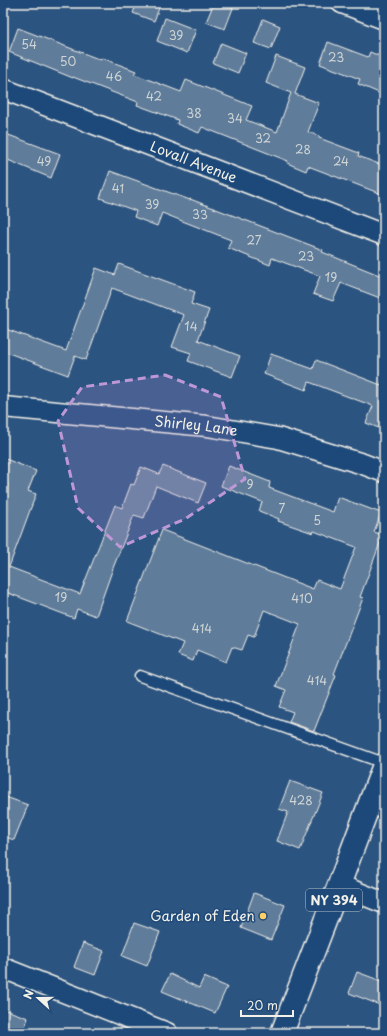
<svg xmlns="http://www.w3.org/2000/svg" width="387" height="1036" font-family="'Playpen Sans',sans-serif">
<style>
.building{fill:#5e7b9a;stroke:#f4f1e8}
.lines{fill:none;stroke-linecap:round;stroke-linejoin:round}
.lane-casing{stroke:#f4f1e8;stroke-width:13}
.street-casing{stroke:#f4f1e8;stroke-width:23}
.primary-casing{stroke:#f4f1e8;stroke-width:25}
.lane{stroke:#1f4a7a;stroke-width:10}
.street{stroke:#1f4a7a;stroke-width:20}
.primary{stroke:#1f4a7a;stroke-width:22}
.marked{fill:#be98d6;fill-opacity:0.2;stroke:#be98d6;stroke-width:3;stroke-dasharray:8 5;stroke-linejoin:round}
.poi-dot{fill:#ffd166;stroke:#1f4a7a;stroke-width:1.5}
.labels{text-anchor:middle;stroke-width:3;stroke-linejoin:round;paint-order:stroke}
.number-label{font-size:12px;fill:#ced4d4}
.shield{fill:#1f4a7a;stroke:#b4bfc7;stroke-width:1}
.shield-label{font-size:13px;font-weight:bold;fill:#f4f1e8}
.street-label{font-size:14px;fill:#f4f1e8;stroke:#1f4a7a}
.poi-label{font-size:14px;fill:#f4f1e8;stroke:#1f4a7a;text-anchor:end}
</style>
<rect width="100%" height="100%" fill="#2c5481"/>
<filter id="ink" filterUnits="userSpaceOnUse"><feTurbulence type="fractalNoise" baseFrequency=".025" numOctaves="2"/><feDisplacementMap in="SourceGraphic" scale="8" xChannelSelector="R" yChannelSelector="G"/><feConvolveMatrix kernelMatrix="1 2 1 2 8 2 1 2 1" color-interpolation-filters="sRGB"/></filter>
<g filter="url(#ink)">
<g class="building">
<polygon points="137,3 161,3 154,21 133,13"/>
<polygon points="214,3 218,3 233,8 225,29 206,22"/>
<polygon points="165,18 196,30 187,53 157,41"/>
<polygon points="263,19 280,26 271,49 254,43"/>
<polygon points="18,28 101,60 102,58 136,71 134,74 181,92 186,80 252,106 246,120 277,132 291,93 266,83 276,56 305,67 295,94 319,103 308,132 319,136 319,138 359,153 358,156 384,166 384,195 308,166 306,171 287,163 288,161 202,127 199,133 177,124 178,120 137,105 138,102 73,77 73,78 9,52"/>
<polygon points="328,42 368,57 370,52 384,58 384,80 379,93 358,84 360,79 320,64"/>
<polygon points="221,43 246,53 238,73 213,63"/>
<polygon points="3,133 60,154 51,178 3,158"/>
<polygon points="110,171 190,200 190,199 323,250 322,252 384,277 384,289 380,298 341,283 333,301 313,294 320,276 272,258 270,265 228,248 231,240 162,213 157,226 134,217 136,211 100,198"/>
<polygon points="119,264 195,292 191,304 209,310 198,340 240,356 232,377 188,361 191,353 172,347 184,315 112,288 86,360 75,356 68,375 3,351 3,328 66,351 96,268 115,275"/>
<polygon points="271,354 313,369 316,360 381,385 383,379 384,380 384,430 366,423 373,406 309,382 306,390 264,374"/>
<polygon points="3,458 36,471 28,491 36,494 9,567 80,594 115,505 122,508 131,484 134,485 141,467 159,474 163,466 206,483 198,503 156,486 144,518 134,515 113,568 96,616 77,609 74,618 3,591 3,521 8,508 3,506 3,497 8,484 3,482"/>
<polygon points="229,466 270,482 269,488 333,512 338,497 381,513 374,532 383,535 360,597 363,598 334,674 336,675 314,731 289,722 293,712 279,707 286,690 276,686 300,624 264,610 254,637 248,635 242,650 232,647 226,662 197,650 193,661 178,655 183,643 127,621 162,530 313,589 317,580 340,589 356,547 314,531 313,533 278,521 279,519 259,511 262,502 221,486"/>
<polygon points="290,781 323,793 300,850 277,841 288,812 279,809"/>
<polygon points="3,796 28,805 14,840 3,836"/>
<polygon points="254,893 285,905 271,940 241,928"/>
<polygon points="134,923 160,932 147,966 122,956"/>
<polygon points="83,943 104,951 95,975 74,967"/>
<polygon points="357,972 384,982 384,996 380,1005 349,993"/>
<polygon points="170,974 199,988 204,977 227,987 215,1013 162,991"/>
<polygon points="3,1009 28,1018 23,1033 3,1033"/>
</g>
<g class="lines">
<defs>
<polyline id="lane" points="140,676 384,763"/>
<g id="street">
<polyline points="342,3 384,19"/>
<path id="s1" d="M 3,89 L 384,235"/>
<path id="s2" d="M 3,407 L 207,426 L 278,438 L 363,464 L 384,472"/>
<polyline points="339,885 384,903"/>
<polyline points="3,968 167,1033"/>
</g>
<polyline id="primary" points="282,1033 339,885 384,765"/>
</defs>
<use href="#lane" class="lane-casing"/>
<use href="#street" class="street-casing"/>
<use href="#primary" class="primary-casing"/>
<use href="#lane" class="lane"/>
<use href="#street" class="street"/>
<use href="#primary" class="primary"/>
</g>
</g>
<path class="marked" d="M 165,375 L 221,397 L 245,479 L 185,519 L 120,547 L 78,508 L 58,421 L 82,387 Z"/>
<circle class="poi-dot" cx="263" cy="916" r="4"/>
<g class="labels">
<g class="number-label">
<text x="176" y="40">39</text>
<text x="29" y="49">54</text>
<text x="336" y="62">23</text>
<text x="68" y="66">50</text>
<text x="114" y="81">46</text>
<text x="154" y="101">42</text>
<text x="194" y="118">38</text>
<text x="235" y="123">34</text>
<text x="263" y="143">32</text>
<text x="303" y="154">28</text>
<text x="44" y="166">49</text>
<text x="341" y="166">24</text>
<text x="118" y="193">41</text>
<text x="152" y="209">39</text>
<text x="200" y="219">33</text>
<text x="254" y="245">27</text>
<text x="306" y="261">23</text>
<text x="331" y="282">19</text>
<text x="191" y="331">14</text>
<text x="250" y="489">9</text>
<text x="282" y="513">7</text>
<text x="317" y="525">5</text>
<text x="61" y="602">19</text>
<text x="302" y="603">410</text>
<text x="202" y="633">414</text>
<text x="317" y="685">414</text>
<text x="301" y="805">428</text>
</g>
<rect class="shield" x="306" y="889" width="56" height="22" rx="3"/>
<g class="shield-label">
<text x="334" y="905">NY 394</text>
</g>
<g class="street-label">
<text dy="5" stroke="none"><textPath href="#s1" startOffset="204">Lovall Avenue</textPath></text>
<text dy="5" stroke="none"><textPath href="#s2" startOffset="194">Shirley Lane</textPath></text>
</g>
<g class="poi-label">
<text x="255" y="921">Garden of Eden</text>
</g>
</g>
<rect width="387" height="1036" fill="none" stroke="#1f4a7a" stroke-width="16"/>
<rect x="8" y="8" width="371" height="1020" fill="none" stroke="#f4f1e8" stroke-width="1.5" filter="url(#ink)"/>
<g transform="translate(38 998) rotate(291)" stroke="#1f4a7a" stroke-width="3" paint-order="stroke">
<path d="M0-3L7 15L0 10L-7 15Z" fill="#f4f1e8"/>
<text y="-6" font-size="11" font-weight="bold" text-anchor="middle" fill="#f4f1e8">N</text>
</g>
<path d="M241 1010v6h52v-6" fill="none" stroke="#f4f1e8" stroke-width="2"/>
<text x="247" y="1010" font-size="12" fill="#f4f1e8" stroke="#1f4a7a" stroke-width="3" paint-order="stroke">20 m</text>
</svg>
